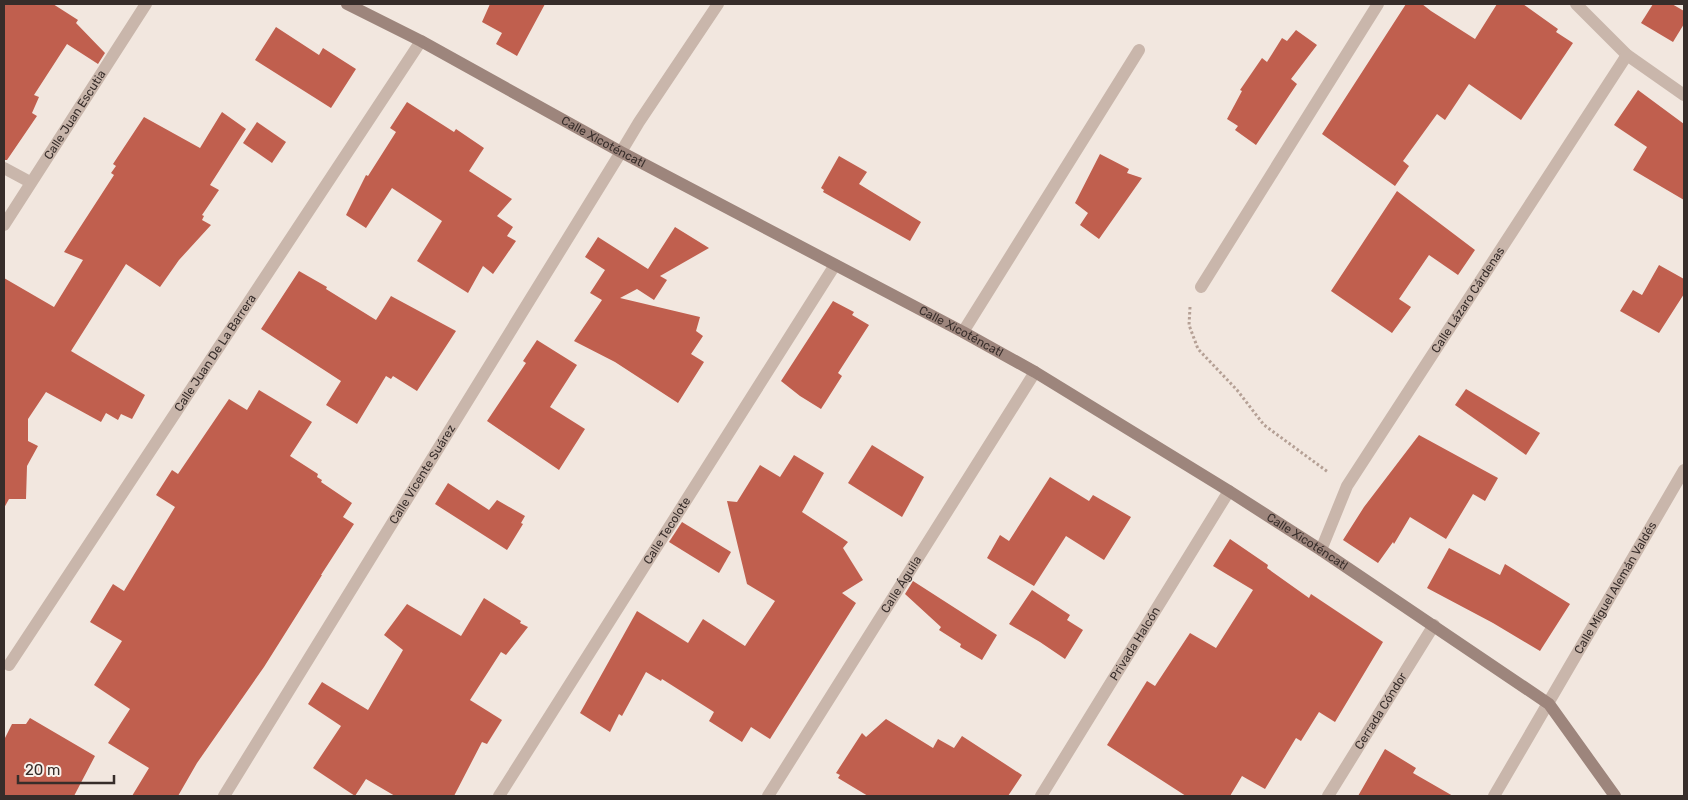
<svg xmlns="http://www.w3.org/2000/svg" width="1688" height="800" font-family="Rubik,sans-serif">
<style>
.building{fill:#c05f4e}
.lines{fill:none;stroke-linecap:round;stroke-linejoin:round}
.path{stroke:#b5a095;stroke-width:3;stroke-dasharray:2.5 2.5;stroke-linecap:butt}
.service{stroke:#c9b6ab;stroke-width:12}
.minor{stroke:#c9b6ab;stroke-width:12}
.secondary{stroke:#9d857c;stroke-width:12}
.labels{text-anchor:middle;stroke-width:4;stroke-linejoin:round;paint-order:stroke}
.street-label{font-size:12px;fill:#372d2a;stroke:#f9f1eb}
</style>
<rect width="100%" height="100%" fill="#f2e7df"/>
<g class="building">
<polygon points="4,4 53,4 78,20 76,23 105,53 98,64 67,44 34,95 39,97 32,113 37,116 7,160 4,160"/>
<polygon points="490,4 545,4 517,56 496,44 502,33 482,22"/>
<polygon points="1406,4 1422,4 1431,11 1475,39 1497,4 1523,4 1558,29 1556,32 1573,43 1521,120 1469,84 1445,120 1437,114 1403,161 1409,166 1395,186 1322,134"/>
<polygon points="1653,4 1672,4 1684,11 1684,24 1673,42 1641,23"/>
<polygon points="276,27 319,55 323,48 356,69 331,108 255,60"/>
<polygon points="1296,30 1317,45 1291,79 1297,84 1256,145 1235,130 1238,126 1227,119 1242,91 1240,90 1262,58 1267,62 1282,38 1287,41"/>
<polygon points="1638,90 1684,124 1684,200 1633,170 1647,147 1614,125"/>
<polygon points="407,102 454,132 456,129 484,148 469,171 512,199 497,216 513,227 507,236 516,241 493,274 483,266 468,293 417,261 442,221 392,188 366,228 346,215 366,175 368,176 396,132 390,128"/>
<polygon points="222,112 246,129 210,185 219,190 202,215 204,216 202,220 211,225 179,260 160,287 126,264 71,351 145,395 132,419 121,414 118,420 106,413 101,422 46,392 28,419 28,441 38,446 27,466 26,499 9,499 4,508 4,278 54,307 83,260 64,252 114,175 111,173 116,166 113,164 144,117 200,148"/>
<polygon points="257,122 286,142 272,163 243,143"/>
<polygon points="1100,154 1129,169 1127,173 1142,178 1099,239 1080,225 1088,213 1075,203"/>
<polygon points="839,156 867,172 859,184 921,222 910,241 823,192 824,190 821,188"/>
<polygon points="1397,191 1475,250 1458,275 1429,255 1399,299 1411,307 1392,333 1331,291"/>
<polygon points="675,227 709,248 660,276 667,280 654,300 637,289 620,298 700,317 696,331 703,336 691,354 704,362 678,403 615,362 574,341 602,300 590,293 605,270 585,257 598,237 648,269"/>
<polygon points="1659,265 1684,279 1684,294 1659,333 1620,311 1633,290 1642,295"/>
<polygon points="299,271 327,287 326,289 376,320 391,296 456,331 417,391 393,376 391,379 386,376 357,424 326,405 341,381 261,329"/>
<polygon points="833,301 854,312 852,315 869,325 838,373 842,376 821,409 800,396 781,381"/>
<polygon points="537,340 577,365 550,407 585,429 559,470 487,421 526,363 523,361"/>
<polygon points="1466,389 1540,433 1526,455 1455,405"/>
<polygon points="259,390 312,422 290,456 318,474 317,477 322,480 321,482 352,503 343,517 354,524 321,575 322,575 264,667 197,763 178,796 132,796 149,768 108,743 130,709 94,685 122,641 90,622 113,584 124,591 175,507 156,495 172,470 178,474 229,399 247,410"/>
<polygon points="1419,435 1498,478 1485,501 1473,494 1446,539 1410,517 1394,544 1393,542 1378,563 1343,540 1364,507"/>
<polygon points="872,445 924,477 902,517 848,483"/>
<polygon points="794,455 824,473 802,512 848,542 843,548 863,580 842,593 856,603 770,739 751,727 742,742 709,721 714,712 662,679 661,681 646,672 622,716 619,714 610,732 580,713 637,611 688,643 703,619 745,646 775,601 747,584 727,501 737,502 760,465 780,477"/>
<polygon points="1050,477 1089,501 1093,495 1131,517 1104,560 1066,536 1034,586 987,558 1000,535 1009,541"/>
<polygon points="448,483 489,510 497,500 525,516 521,523 523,524 507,550 435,504"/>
<polygon points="682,522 731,552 719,573 669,542"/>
<polygon points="1230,539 1268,565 1267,568 1309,598 1311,594 1383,642 1335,722 1319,712 1301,741 1296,738 1265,789 1242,776 1230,796 1186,796 1107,745 1147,681 1155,686 1190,633 1216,648 1253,590 1213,566"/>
<polygon points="1449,548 1500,575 1505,564 1570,604 1540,651 1493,623 1427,588"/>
<polygon points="913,581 997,635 982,660 960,647 961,644 939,630 941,627 905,594"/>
<polygon points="1032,590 1070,615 1067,620 1083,630 1065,659 1040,642 1009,624"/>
<polygon points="484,598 521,621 520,623 528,627 506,655 501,652 470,700 502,720 487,744 482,742 454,796 395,796 366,779 355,796 313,768 341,726 308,704 322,682 368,710 403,650 384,635 407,604 461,636"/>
<polygon points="30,718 95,756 74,796 4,796 4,740 12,724 26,724"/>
<polygon points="886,719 933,748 938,739 954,748 962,736 1022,775 1008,796 868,796 838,778 840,775 836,773 862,733 866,737"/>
<polygon points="1385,749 1416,768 1413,773 1453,796 1358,796"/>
</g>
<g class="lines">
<polyline class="path" points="1190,307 1189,325 1198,349 1237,390 1264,425 1328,472"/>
<polyline class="service" points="621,152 639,122 718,4"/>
<g class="minor">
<polyline points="1576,4 1627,55 1684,95"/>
<polyline points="4,168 30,182"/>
<path id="s1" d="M 4,225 L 146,4"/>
<polyline points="1201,287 1378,4"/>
<polyline points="963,332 1139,50"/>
<path id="s2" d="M 1321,550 L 1347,486 L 1627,55"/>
<path id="s3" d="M 9,665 L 421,41"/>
<path id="s4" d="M 224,796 L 621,152"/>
<path id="s5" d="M 499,796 L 835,265"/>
<path id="s6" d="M 768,796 L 1035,372"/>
<path id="s7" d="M 1041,796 L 1229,491"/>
<path id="s8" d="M 1328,796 L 1434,625"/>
<path id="s9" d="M 1494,796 L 1684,470"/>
</g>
<path class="secondary" id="s10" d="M 347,4 L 421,41 L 621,152 L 963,332 L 1035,372 L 1229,491 L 1321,550 L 1549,704 L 1615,796"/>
</g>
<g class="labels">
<g class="street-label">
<text dy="4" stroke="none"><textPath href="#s1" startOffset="131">Calle Juan Escutia</textPath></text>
<text dy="4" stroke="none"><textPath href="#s10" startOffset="291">Calle Xicoténcatl</textPath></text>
<text dy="4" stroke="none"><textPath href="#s2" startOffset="291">Calle Lázaro Cárdenas</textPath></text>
<text dy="4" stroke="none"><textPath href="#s10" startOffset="696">Calle Xicoténcatl</textPath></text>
<text dy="4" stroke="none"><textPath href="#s3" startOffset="374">Calle Juan De La Barrera</textPath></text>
<text dy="4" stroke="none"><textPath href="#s4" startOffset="378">Calle Vicente Suárez</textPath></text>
<text dy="4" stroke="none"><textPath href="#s5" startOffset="314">Calle Tecolote</textPath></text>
<text dy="4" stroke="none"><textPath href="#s10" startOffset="1101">Calle Xicoténcatl</textPath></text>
<text dy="4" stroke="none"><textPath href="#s6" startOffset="250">Calle Águila</textPath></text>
<text dy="4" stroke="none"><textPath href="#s9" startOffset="241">Calle Miguel Alemán Valdés</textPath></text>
<text dy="4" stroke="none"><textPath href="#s7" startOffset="179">Privada Halcón</textPath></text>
<text dy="4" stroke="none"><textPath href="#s8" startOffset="100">Cerrada Cóndor</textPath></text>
</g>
</g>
<rect width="1688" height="800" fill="none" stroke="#372d2a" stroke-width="10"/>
<path d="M18 775v8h96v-8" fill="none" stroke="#372d2a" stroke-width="2.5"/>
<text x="25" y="775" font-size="15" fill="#372d2a" stroke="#f9f1eb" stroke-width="4" paint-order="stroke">20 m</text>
</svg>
